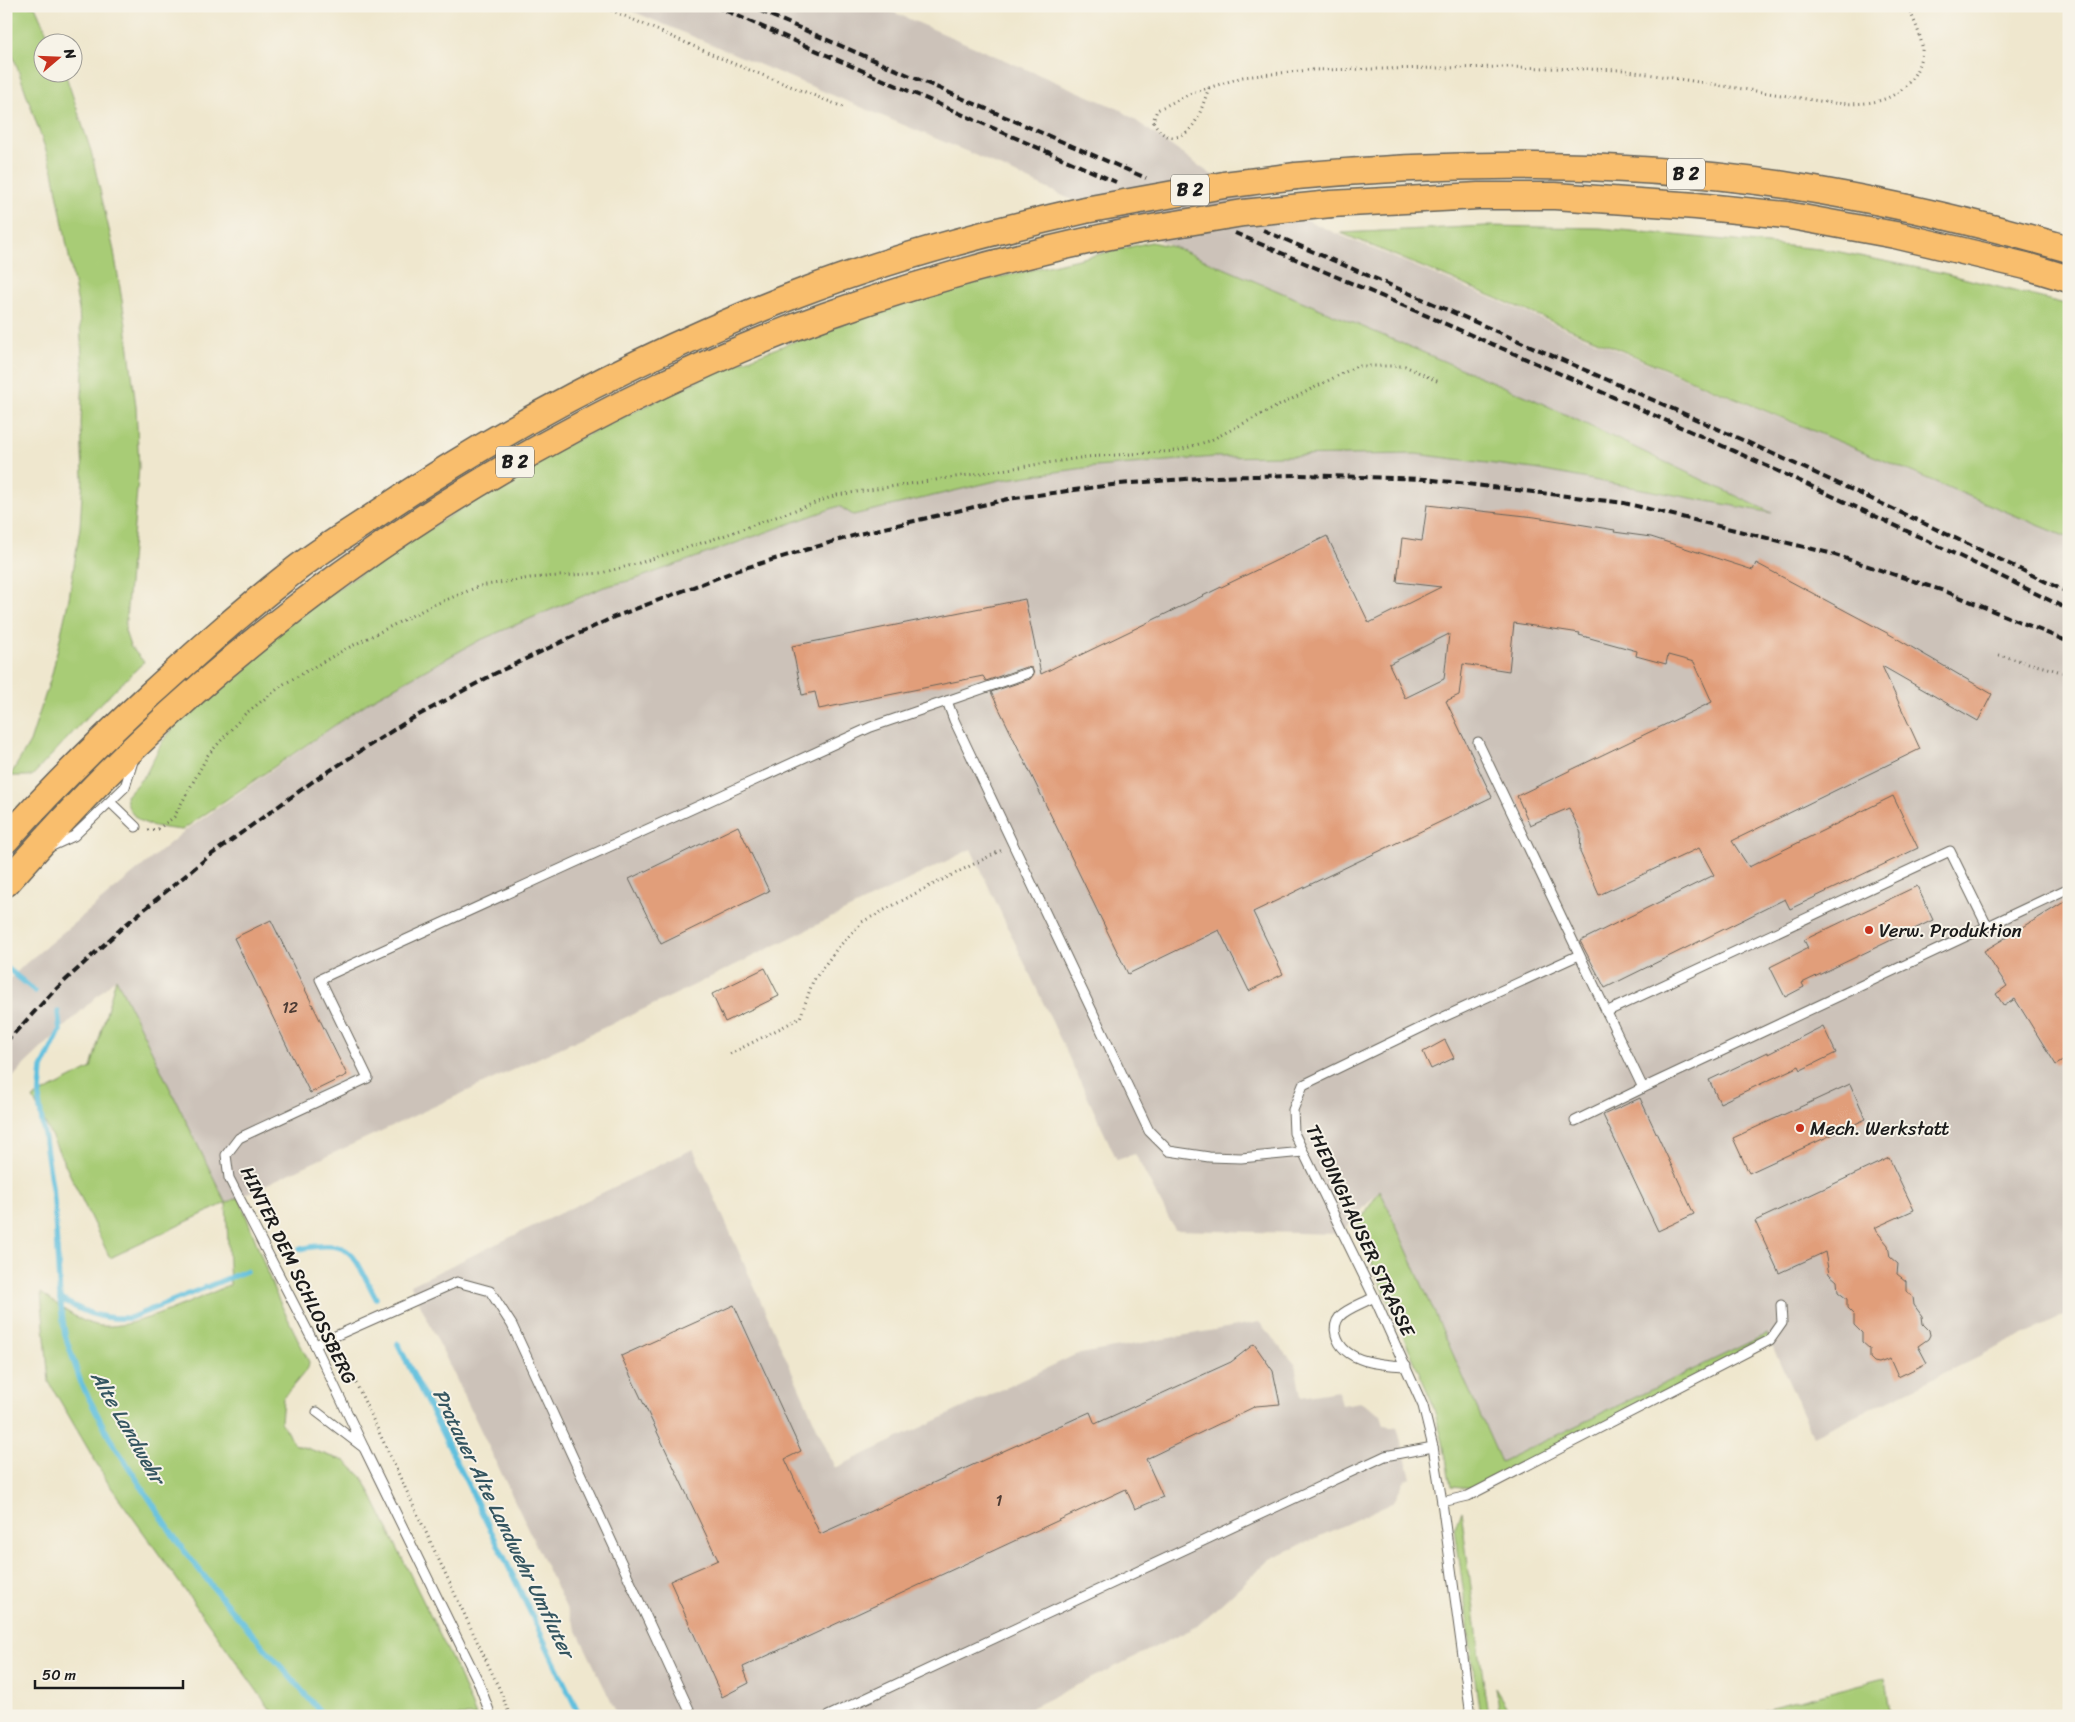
<svg xmlns="http://www.w3.org/2000/svg" width="2075" height="1722" font-family="Sriracha,sans-serif">
<style>
.industrial{fill:#ccc2b9}
.green{fill:#a8cc76;stroke:#627449}
.lines{fill:none;stroke-linecap:round;stroke-linejoin:round}
.stream{stroke:#60c0de;stroke-width:5.5}
.building{fill:#e19e7a;fill-rule:evenodd}
.lane-casing{stroke:#66635a;stroke-width:11}
.primary-casing{stroke:#66635a;stroke-width:29}
.path{stroke:#66635a;stroke-width:3;stroke-dasharray:1 4;stroke-linecap:butt}
.lane{stroke:#fff;stroke-width:9}
.primary{stroke:#f9be6d;stroke-width:26}
.rail{stroke:#1c1c1c;stroke-width:4;stroke-dasharray:8 4;stroke-linecap:butt}
.primary-bridge-casing{stroke:#66635a;stroke-width:29;stroke-linecap:butt}
.primary-bridge{stroke:#f9be6d;stroke-width:26}
.poi-dot{fill:#c8321e;stroke:#f7f3e8;stroke-width:2}
.labels{text-anchor:middle;stroke-width:4;stroke-linejoin:round;paint-order:stroke}
.number-label{font-size:16px;fill:#4d3c34}
.shield{fill:#f7f3e8;stroke:#5e5c59;stroke-width:1}
.shield-label{font-size:18px;font-weight:bold;fill:#1c1c1c}
.poi-label{font-size:19px;fill:#1c1c1c;stroke:#f7f3e8;text-anchor:start}
.street-label{font-size:19px;fill:#1c1c1c;stroke:#f7f3e8}
.water-label{font-size:20px;font-style:italic;fill:#345560;stroke:#f7f3e8}
</style>
<rect width="100%" height="100%" fill="#f7f3e8"/>
<filter id="ink" filterUnits="userSpaceOnUse"><feTurbulence type="fractalNoise" baseFrequency=".02" numOctaves="2"/><feDisplacementMap in="SourceGraphic" scale="10" xChannelSelector="R" yChannelSelector="G"/><feConvolveMatrix kernelMatrix="1 2 1 2 8 2 1 2 1" color-interpolation-filters="sRGB"/></filter>
<filter id="wash" filterUnits="userSpaceOnUse"><feTurbulence type="fractalNoise" baseFrequency=".0096" numOctaves="4" result="noise"/><feDisplacementMap in="SourceGraphic" scale="20" xChannelSelector="R" yChannelSelector="G"/><feGaussianBlur stdDeviation="1.12" result="paint"/><feColorMatrix in="noise" values="0 0 0 0 0 0 0 0 0 0 0 0 0 0 0 0 0 1.4 0 .05"/><feComposite in="paint" operator="in"/></filter>
<g filter="url(#wash)">
<rect width="100%" height="100%" fill="#efe7ce"/>
<g class="industrial">
<polygon points="620,6 879,6 1121,110 1216,178 1335,233 2069,538 2069,1313 1813,1436 1767,1334 1501,1463 1380,1190 1340,1234 1175,1230 1135,1154 1117,1160 971,849 672,996 226,1203 116,978 25,1064 6,1085 6,983 25,964 182,833 373,699 478,641 604,587 636,579 840,506 853,514 1000,480 1084,468 1215,457 1416,454 1534,469 1769,512 1533,399 1174,247 968,152"/>
<polygon points="693,1149 835,1468 1075,1355 1259,1322 1295,1364 1301,1397 1338,1391 1342,1405 1360,1402 1381,1415 1384,1424 1392,1428 1397,1427 1411,1478 1404,1481 1394,1502 1270,1559 1196,1627 1014,1716 618,1716 411,1285"/>
</g>
<g class="green">
<polygon points="6,6 35,6 51,42 42,42 42,72 65,73 91,151 114,251 126,325 136,407 139,467 125,631 130,646 144,662 93,711 32,776 10,776 30,742 52,674 69,598 80,527 83,478 81,424 83,371 79,310 53,171 6,35"/>
<polygon points="1486,226 1600,228 1830,250 1943,273 2069,305 2069,538 1341,233"/>
<path d="M 1151,242 L 1174,247 L 1533,399 L 1772,513 L 1534,469 L 1416,454 L 1215,457 L 1084,468 L 1000,480 L 853,515 L 839,506 L 636,579 L 604,587 L 478,641 L 373,699 L 182,830 C 158,827 129,827 126,796 L 146,774 L 162,742 L 207,688 L 311,606 L 536,460 L 715,372 L 813,334 L 936,292 Z"/>
<path d="M 116,978 L 226,1203 L 239,1197 L 274,1290 L 309,1362 L 308,1368 L 283,1398 L 281,1422 L 294,1444 L 345,1461 L 363,1478 L 455,1666 L 476,1716 L 275,1716 L 108,1483 L 49,1382 L 41,1293 C 59,1305 80,1324 102,1326 C 135,1329 198,1298 230,1285 L 226,1203 L 110,1258 L 33,1098 L 91,1068 Z"/>
<polygon points="1380,1190 1501,1462 1767,1334 1769,1340 1474,1489 1451,1487 1443,1442 1432,1402 1356,1227"/>
<polygon points="1461,1511 1488,1716 1480,1716 1455,1528"/>
<polygon points="1885,1678 1891,1716 1747,1716 1772,1707"/>
<polygon points="1495,1688 1512,1716 1499,1716"/>
</g>
<g class="lines">
<g class="stream">
<polyline points="6,967 35,991"/>
<polyline points="58,1012 60,1031 42,1068 39,1102 54,1200 60,1299 65,1335 81,1383 109,1437 179,1544 223,1600 324,1716"/>
<path d="M 300,1249 C 354,1237 353,1256 376,1298"/>
<path d="M 60,1299 C 87,1313 98,1319 130,1318 L 246,1271"/>
<polyline points="398,1344 503,1555 580,1716"/>
</g>
</g>
<g id="blocks">
<g class="building">
<path d="M 1427,505 L 1535,517 L 1615,530 L 1614,532 L 1651,537 L 1753,570 L 1756,563 L 1889,634 L 1992,694 L 1978,721 L 1882,666 L 1920,749 L 1732,841 L 1749,867 L 1893,796 L 1918,848 L 1790,909 L 1785,899 L 1605,988 L 1580,941 L 1714,875 L 1699,848 L 1599,895 L 1580,852 L 1581,833 L 1569,808 L 1530,825 L 1517,796 L 1712,702 L 1694,662 L 1668,655 L 1666,664 L 1636,656 L 1637,651 L 1579,635 L 1580,633 L 1514,623 L 1509,671 L 1463,664 L 1459,695 L 1446,701 L 1492,797 L 1253,912 L 1283,974 L 1249,991 L 1219,930 L 1128,974 L 991,692 L 1030,679 L 1034,674 L 1032,668 L 1026,667 L 986,681 L 983,676 L 819,709 L 815,692 L 802,695 L 792,646 L 1025,599 L 1041,674 L 1327,536 L 1369,623 L 1441,587 L 1397,582 L 1402,538 L 1422,541 ZM 1449,634 L 1444,679 L 1405,698 L 1389,664 Z"/>
<polygon points="738,826 769,891 661,944 629,879"/>
<polygon points="1917,886 1933,920 1802,983 1804,987 1785,997 1770,967 1808,948 1804,940"/>
<polygon points="2069,899 2069,1057 2056,1065 2015,999 2004,1006 1996,994 2007,986 1984,951"/>
<polygon points="271,920 347,1075 310,1093 234,938"/>
<polygon points="765,968 779,996 725,1022 712,994"/>
<polygon points="1823,1026 1836,1053 1801,1070 1799,1066 1720,1103 1709,1080 1768,1052 1768,1054"/>
<polygon points="1445,1040 1454,1058 1431,1069 1423,1052"/>
<polygon points="1850,1084 1866,1119 1749,1173 1733,1138"/>
<polygon points="1640,1098 1694,1214 1658,1231 1603,1115"/>
<polygon points="1889,1158 1914,1210 1874,1228 1888,1245 1890,1257 1898,1264 1897,1274 1906,1281 1906,1291 1913,1297 1914,1305 1922,1316 1923,1324 1929,1330 1930,1335 1928,1339 1918,1346 1927,1363 1898,1377 1890,1359 1879,1363 1874,1362 1870,1358 1870,1349 1862,1342 1862,1333 1854,1325 1854,1315 1847,1308 1847,1299 1838,1292 1837,1281 1829,1274 1825,1252 1779,1273 1755,1221"/>
<polygon points="734,1305 801,1451 785,1459 820,1534 1090,1412 1095,1424 1231,1362 1254,1344 1273,1371 1280,1404 1256,1406 1146,1459 1163,1497 1135,1509 1126,1489 743,1667 749,1683 722,1697 670,1581 718,1560 621,1356"/>
</g>
</g>
</g>
<g filter="url(#ink)">
<use href="#blocks" fill-opacity="0" stroke="#66635a" stroke-width="1"/>
<g class="lines">
<defs>
<g id="lane">
<polyline points="947,701 1028,673"/>
<polyline points="1478,742 1643,1088 2069,888"/>
<polyline points="110,802 136,827"/>
<polyline points="50,847 74,836 125,787 134,758"/>
<polyline points="1606,1012 1950,851 1987,926"/>
<polyline points="1575,1121 1643,1088"/>
<path d="M 1374,1297 C 1364,1303 1348,1308 1340,1316 C 1336,1321 1334,1328 1336,1335 C 1343,1363 1383,1365 1406,1366"/>
<polyline points="315,1345 457,1282 490,1291 512,1325 692,1716"/>
<polyline points="317,1412 364,1448 478,1681 491,1716"/>
<polyline points="364,1448 315,1345 229,1178 226,1155 239,1138 368,1078 320,979 871,727 947,701 954,720 1149,1131 1169,1151 1209,1157 1241,1158 1303,1152"/>
<polyline points="1442,1502 1468,1496 1770,1340 1782,1323 1781,1305"/>
<polyline points="828,1716 1385,1456 1433,1447"/>
<polyline points="1471,1716 1442,1502 1433,1447 1423,1406 1374,1297 1294,1133 1293,1110 1303,1085 1437,1020 1579,955"/>
</g>
<g id="primary">
<path d="M 1296,176 C 1458,161 1624,161 1785,185 C 1881,200 1976,222 2069,249"/>
<polyline points="1331,204 1478,196 1555,196 1696,206 1786,215 1895,235 2026,266 2069,279"/>
<path d="M 6,840 C 51,789 100,741 150,695 C 194,655 238,615 285,578 C 312,555 344,536 374,516 C 506,426 648,352 797,294 C 890,258 988,232 1085,210"/>
<path d="M 6,883 C 49,835 92,787 139,743 C 292,596 469,477 659,386 C 713,360 769,336 825,316 C 926,280 1029,252 1134,231"/>
</g>
</defs>
<use href="#lane" class="lane-casing"/>
<use href="#primary" class="primary-casing"/>
<g class="path">
<polyline points="602,6 732,63 843,107"/>
<path d="M 1209,88 C 1202,105 1196,136 1174,137 C 1162,137 1158,129 1153,121 L 1157,110 L 1192,93 L 1243,77 L 1309,70 L 1509,67 L 1622,70 L 1832,103 C 1865,105 1897,105 1916,72 C 1919,65 1923,53 1922,46 C 1920,32 1913,19 1908,6"/>
<polyline points="1999,655 2069,674"/>
<polyline points="148,830 158,829 174,817 208,755 245,714 284,684 342,651 431,606 480,586 530,578 601,573 636,564 720,537 837,495 1086,457 1176,451 1209,441 1357,366 1405,366 1439,382"/>
<polyline points="730,1054 800,1018 813,981 836,950 862,922 922,890 1002,850"/>
<polyline points="336,1356 346,1362 500,1690 510,1716"/>
</g>
<use href="#lane" class="lane"/>
<use href="#primary" class="primary"/>
<g class="rail">
<polyline points="715,6 1116,182"/>
<polyline points="749,6 1146,178"/>
<path d="M 1263,230 C 1533,347 1804,463 2069,593"/>
<path d="M 1235,233 C 1515,354 1796,473 2069,610"/>
<polyline points="6,1042 54,991 124,926 208,857 312,782 406,722 494,674 614,617 738,570 859,534 1008,499 1119,484 1212,477 1300,475 1426,479 1624,503 1829,553 1947,592 2069,642"/>
</g>
<defs>
<g id="primary-bridge">
<polyline points="1085,210 1224,185 1296,176"/>
<polyline points="1134,231 1243,213 1331,204"/>
</g>
</defs>
<use href="#primary-bridge" class="primary-bridge-casing"/>
<use href="#primary-bridge" class="primary-bridge"/>
</g>
</g>
<g class="poi-dot">
<circle cx="1869" cy="930" r="5"/>
<circle cx="1800" cy="1128" r="5"/>
</g>
<g class="labels">
<g class="number-label">
<text x="290" y="1013">12</text>
<text x="999" y="1506">1</text>
</g>
<g class="shield">
<rect x="1667" y="158.5" width="38" height="31" rx="4"/>
<rect x="1171" y="174.5" width="38" height="31" rx="4"/>
<rect x="496" y="446.5" width="38" height="31" rx="4"/>
</g>
<g class="shield-label">
<text x="1686" y="180">B 2</text>
<text x="1190" y="196">B 2</text>
<text x="515" y="468">B 2</text>
</g>
<g class="poi-label">
<text x="1879" y="937">Verw. Produktion</text>
<text x="1810" y="1135">Mech. Werkstatt</text>
</g>
<g class="street-label">
<text transform="translate(1361 1230) rotate(65)" y="7">THEDINGHAUSER STRASSE</text>
<text transform="translate(299 1275) rotate(64)" y="7">HINTER DEM SCHLOSSBERG</text>
</g>
<g class="water-label">
<text transform="translate(128 1427) rotate(60)" y="7">Alte Landwehr</text>
<text transform="translate(504 1523) rotate(64)" y="7">Pratauer Alte Landwehr Umfluter</text>
</g>
</g>
<rect width="2075" height="1722" fill="none" stroke="#f7f3e8" stroke-width="25"/>
<g transform="translate(58 58) rotate(71)"><circle r="24" fill="#f7f3e8" stroke="#9f9d96"/>
<path d="M0-4L9 19L0 12L-9 19Z" fill="#c8321e"/>
<text y="-8" font-size="14" font-weight="bold" text-anchor="middle" fill="#1c1c1c">N</text>
</g>
<path d="M35 1680v8h148v-8" fill="none" stroke="#1c1c1c" stroke-width="2.5"/>
<text x="42" y="1680" font-size="15" fill="#1c1c1c" stroke="#f7f3e8" stroke-width="4" paint-order="stroke">50 m</text>
</svg>
